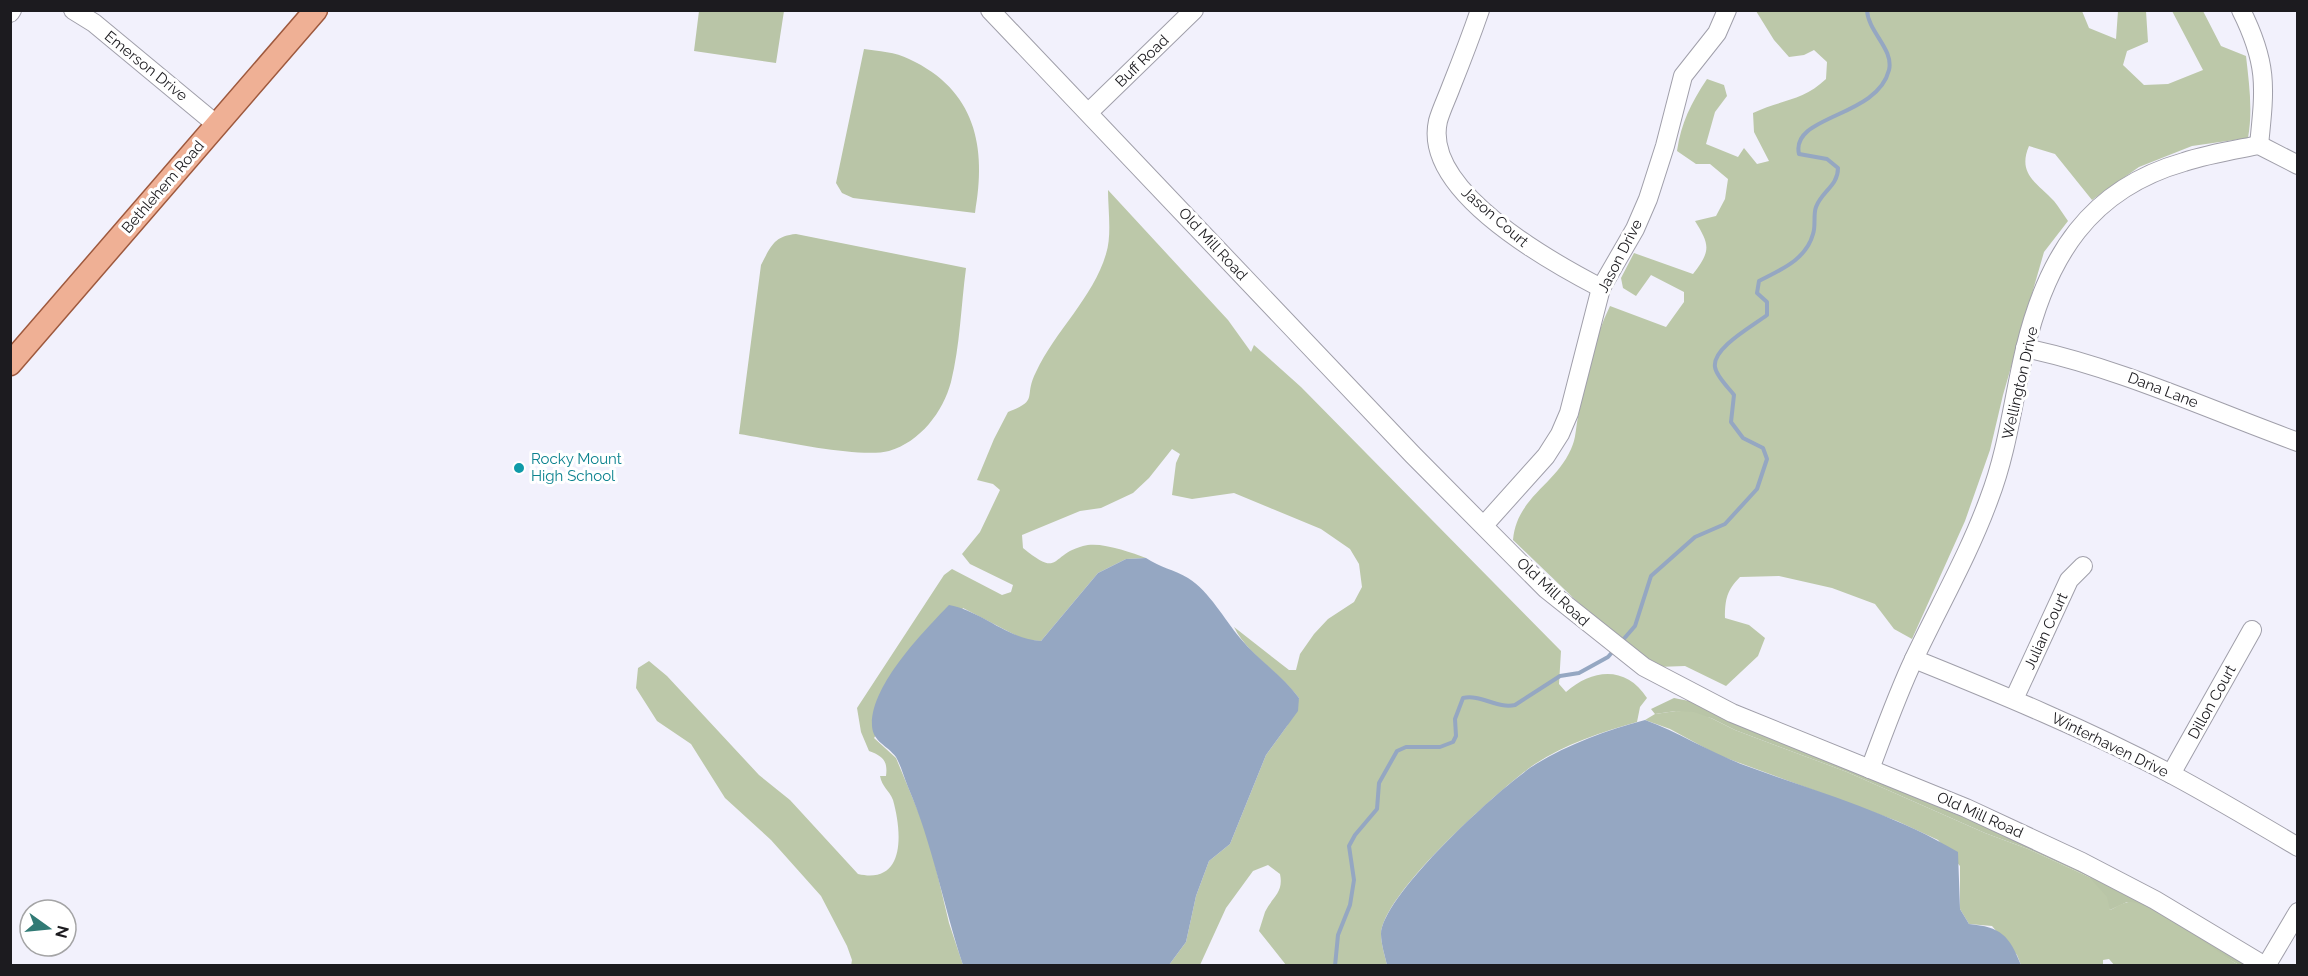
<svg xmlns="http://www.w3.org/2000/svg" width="2308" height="976" font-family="Raleway,sans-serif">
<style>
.green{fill:#b9c5a7}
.forest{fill:#bcc8a9}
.water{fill:#95a7c2}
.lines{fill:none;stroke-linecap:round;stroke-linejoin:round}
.stream{stroke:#95a7c2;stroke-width:4}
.minor-casing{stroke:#a09faa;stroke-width:20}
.major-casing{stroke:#9e593e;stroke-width:25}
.minor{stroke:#fff;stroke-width:18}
.major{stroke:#efb095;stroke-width:22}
.culture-dot{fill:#0f9aa8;stroke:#fff;stroke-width:2}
.labels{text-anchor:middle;stroke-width:6;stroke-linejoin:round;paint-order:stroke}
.street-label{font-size:15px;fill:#1c1b1f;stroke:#fff}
.culture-label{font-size:15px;fill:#0d838f;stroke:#fff;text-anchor:start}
</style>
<rect width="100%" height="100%" fill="#f2f1fc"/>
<g class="green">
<polygon points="699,11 784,11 776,63 694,51"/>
<path d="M 864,49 C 878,51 896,52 909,59 C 976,90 987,147 975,213 L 853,198 L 842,193 L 836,183 Z"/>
<path d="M 796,234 L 966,268 C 961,306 960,346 951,382 C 943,412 920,442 889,451 C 859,459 772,439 739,434 L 761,265 C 771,246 774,236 796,234 Z"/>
<polygon points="1674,698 1694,702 2007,835 2130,894 2252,965 2239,965 2127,902 2110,910 2089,877 2028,849 1985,833 1847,772 1735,730 1711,718 1676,711 1655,714 1651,709"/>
</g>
<g class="forest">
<path d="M 1756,11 L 2082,11 L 2089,28 L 2116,39 L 2118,11 L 2146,11 L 2148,42 L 2127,51 L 2123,65 L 2144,85 L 2168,84 L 2203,70 L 2172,11 L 2203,11 L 2221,46 L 2246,56 C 2249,83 2253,110 2248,138 L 2192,146 L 2139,167 L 2092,200 L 2055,154 L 2029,146 C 2017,174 2037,183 2054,201 C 2059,207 2063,214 2068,221 L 2044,252 L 2003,395 L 1990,450 L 1965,521 L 1912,639 L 1894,629 L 1875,604 L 1832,588 L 1779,576 L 1740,577 C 1727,590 1725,599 1725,618 L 1749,625 L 1765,638 L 1758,656 L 1726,686 L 1685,666 L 1657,667 L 1589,613 L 1513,540 C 1517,495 1559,484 1573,444 C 1576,436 1576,426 1578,417 C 1587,379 1593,340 1610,306 L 1666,327 L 1684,302 L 1684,292 L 1651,275 L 1636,296 L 1623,288 L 1621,278 L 1634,253 L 1693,274 C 1711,251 1710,245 1695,221 L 1716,216 L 1725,199 L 1728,179 L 1710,164 L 1696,164 L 1677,151 C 1681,123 1691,103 1707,79 L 1724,85 L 1727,96 L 1715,112 L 1706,144 L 1738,157 L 1744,148 L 1757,164 L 1769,161 L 1754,132 L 1753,113 C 1780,100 1803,101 1826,79 L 1827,62 L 1814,50 L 1804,55 L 1789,57 L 1774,40 Z"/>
<path d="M 1108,190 L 1228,320 L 1251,352 L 1254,345 L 1301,387 L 1561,651 L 1559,684 L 1566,692 C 1592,669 1626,665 1647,698 L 1640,707 L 1637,722 C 1602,732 1562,745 1532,766 C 1498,791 1383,893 1381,934 C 1381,944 1385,956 1387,965 L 1286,965 L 1259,931 C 1261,925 1263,918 1265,912 C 1272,897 1284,893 1280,874 L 1268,865 L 1253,871 L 1226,908 L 1200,965 L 1169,965 L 1186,942 L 1196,896 L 1209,861 L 1230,844 L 1266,755 L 1287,726 L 1299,698 C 1280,673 1248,655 1234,627 L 1289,670 L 1296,670 L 1300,654 L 1314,634 L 1328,619 L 1354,602 L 1362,587 L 1359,564 L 1350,549 L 1321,529 L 1234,493 L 1192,499 L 1172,495 L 1176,463 L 1180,454 L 1172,449 L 1149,478 L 1133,493 L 1101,508 L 1080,511 L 1022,535 L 1023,548 C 1061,579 1049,555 1083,546 C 1100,541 1130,552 1146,558 L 1126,559 L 1098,573 L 1041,641 L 1025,640 L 963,608 L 874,738 L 896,758 L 928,835 L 949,923 L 963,965 L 851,966 L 852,960 L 847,946 L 821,896 L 771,840 L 725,798 L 691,744 L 657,721 L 636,688 L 638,668 L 649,661 L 667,676 L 759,775 L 790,800 L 858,874 C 906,885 902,832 893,800 C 889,790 882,787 880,776 L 886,776 C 888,761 883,756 869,751 L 861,732 L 857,708 L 944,575 L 952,569 L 1002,595 L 1011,592 L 1013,585 L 970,564 L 962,554 L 980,532 L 1000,490 L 993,484 L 977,480 L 994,439 L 1008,412 C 1040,400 1023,397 1036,372 C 1055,331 1093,298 1106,254 C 1112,235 1108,210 1108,190 Z"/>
<path d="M 1676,711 L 1694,712 L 1711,718 L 1735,730 L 1847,772 L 1985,833 L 2028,849 L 2089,877 L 2107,897 L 2110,910 C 2116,907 2125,901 2131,902 C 2156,905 2215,951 2239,965 L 2115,966 L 2109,959 L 2103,960 L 2103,965 L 2021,965 L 2017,955 L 1992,926 L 1969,924 L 1960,909 L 1960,866 L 1938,840 L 1897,821 L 1718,755 L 1670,729 L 1645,720 L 1655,714 Z"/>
</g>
<g class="water">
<path d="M 1146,558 C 1159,567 1175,570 1188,578 C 1210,592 1224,619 1240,638 C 1258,660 1282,675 1299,698 L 1298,711 L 1266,755 L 1230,844 L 1209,861 L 1196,896 L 1186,942 L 1169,965 L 963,965 C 943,905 933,845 908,787 C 904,777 901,766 896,757 C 887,745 873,742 872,726 C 870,686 923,632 949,605 C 982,611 1007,639 1041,641 L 1098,573 L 1126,559 Z"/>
<path d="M 1645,720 C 1678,732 1708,751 1741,764 C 1814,791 1891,812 1958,852 L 1960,909 L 1969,924 C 2001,927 2009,935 2021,965 L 1387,965 C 1385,956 1381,944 1381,934 C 1382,895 1502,785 1536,764 C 1569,744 1607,730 1645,720 Z"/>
</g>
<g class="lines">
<g class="stream">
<path d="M 1622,641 L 1635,626 L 1651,576 L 1695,537 L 1725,524 L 1757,489 L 1767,459 L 1763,448 L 1743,438 L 1731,422 L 1734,395 C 1728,387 1716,376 1715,367 C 1712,348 1753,326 1767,315 L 1767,302 L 1757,293 L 1759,281 C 1780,270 1806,260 1813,234 C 1816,226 1813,215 1816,207 C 1822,191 1838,186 1838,168 L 1827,159 L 1799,154 C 1790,115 1877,118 1889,70 C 1894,49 1868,32 1867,10"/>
<path d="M 1335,966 L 1338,935 L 1350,905 L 1354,880 L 1349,846 L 1355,835 L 1377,809 L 1379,783 L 1397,751 L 1406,747 L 1440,747 L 1453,742 L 1456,736 L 1455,719 L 1463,698 C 1481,694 1497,709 1515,705 L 1560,676 L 1579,673 L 1608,657 L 1615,649"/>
</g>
<defs>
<g id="minor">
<polyline points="73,10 94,23 217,125"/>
<polyline points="990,10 1413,455 1546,589 1644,667 1732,713 1966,808 2082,862 2155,900 2265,966"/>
<path d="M 1480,10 C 1471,36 1461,62 1451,87 C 1447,98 1441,110 1438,121 C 1422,191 1551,262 1601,288"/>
<path d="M 2241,10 C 2268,64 2265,87 2259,145"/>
<polyline points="10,13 12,10"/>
<polyline points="1089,112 1194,10"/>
<path d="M 2025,348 C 2120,368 2207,409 2298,442"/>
<polyline points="1485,524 1546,456 1560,434 1569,413 1601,288 1635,229 1648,199 1665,146 1683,76 1717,33 1727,10"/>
<path d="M 1914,659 C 2001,694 2088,730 2171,774 C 2214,797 2256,822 2298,847"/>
<polyline points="2014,699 2069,580 2083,566"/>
<path d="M 1870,769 C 1884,732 1897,695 1914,659 C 1939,606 1969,554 1989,499 C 2008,450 2013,399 2025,349 C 2047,257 2089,189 2184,162 C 2208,154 2234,150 2259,145 L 2298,165"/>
<polyline points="2171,774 2252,630"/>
<polyline points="2266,966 2298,912"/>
</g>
<polyline id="major" points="10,364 316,10"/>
</defs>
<use href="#minor" class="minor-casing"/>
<use href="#major" class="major-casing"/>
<use href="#minor" class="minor"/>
<use href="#major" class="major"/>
</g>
<circle class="culture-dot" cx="519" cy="468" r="6"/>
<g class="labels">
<g class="street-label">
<text transform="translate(1142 61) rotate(-44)" y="5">Buff Road</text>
<text transform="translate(146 66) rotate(39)" y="5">Emerson Drive</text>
<text transform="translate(163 187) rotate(-49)" y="5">Bethlehem Road</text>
<text transform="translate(1495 217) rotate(41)" y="5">Jason Court</text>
<text transform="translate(1213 244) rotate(47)" y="5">Old Mill Road</text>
<text transform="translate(1620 256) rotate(-63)" y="5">Jason Drive</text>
<text transform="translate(2020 383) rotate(-77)" y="5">Wellington Drive</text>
<text transform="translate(2163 390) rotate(21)" y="5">Dana Lane</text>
<text transform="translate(1553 592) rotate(43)" y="5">Old Mill Road</text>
<text transform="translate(2046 631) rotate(-65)" y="5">Julian Court</text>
<text transform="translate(2212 702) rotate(-61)" y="5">Dillon Court</text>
<text transform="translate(2110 745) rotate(26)" y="5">Winterhaven Drive</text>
<text transform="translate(1980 815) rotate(24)" y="5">Old Mill Road</text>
</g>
<g class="culture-label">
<text x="531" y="464">Rocky Mount<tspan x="531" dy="17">High School</tspan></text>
</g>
</g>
<rect width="2308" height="976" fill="none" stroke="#1c1b1f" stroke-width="24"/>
<g transform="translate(48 928) rotate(105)"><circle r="28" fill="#ffffff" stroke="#a4a4a5" stroke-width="1.5"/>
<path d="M0-4.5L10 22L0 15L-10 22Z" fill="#317a75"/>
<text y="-9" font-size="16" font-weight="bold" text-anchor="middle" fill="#1c1b1f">N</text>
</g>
</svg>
